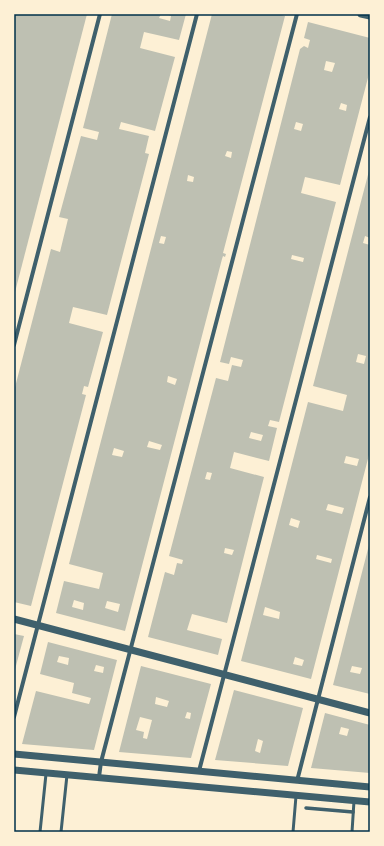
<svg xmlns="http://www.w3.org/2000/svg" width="384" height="846" font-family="'Archivo Narrow',sans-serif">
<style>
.building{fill:#bec0b2;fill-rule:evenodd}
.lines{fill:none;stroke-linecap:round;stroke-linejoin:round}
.service{stroke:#3f606c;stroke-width:3}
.pedestrian{stroke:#3f606c;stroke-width:3.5}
.minor{stroke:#3f606c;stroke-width:4}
.tertiary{stroke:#3f606c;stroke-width:7}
.neatline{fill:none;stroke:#003049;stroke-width:1.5}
</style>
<rect width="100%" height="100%" fill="#fdf0d5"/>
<g class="building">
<polygon points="14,14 87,14 15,292 14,292"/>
<polygon points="112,14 161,14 159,18 170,21 171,16 166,14 186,14 179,40 144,32 140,48 175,57 155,131 121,122 119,129 149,136 145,153 149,154 107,315 73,307 69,323 103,332 88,387 84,386 82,394 86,395 31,606 14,602 14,391 51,249 60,252 68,219 59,217 81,136 97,140 99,132 83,128"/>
<path d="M 212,14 L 277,14 L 285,16 L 223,253 L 226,254 L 225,257 L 223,256 L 222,259 L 125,631 L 56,613 L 64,581 L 99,589 L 103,573 L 69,564 ZM 227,151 L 232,152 L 231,158 L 225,156 ZM 188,175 L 194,177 L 193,182 L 187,181 ZM 161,236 L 166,237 L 164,244 L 159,243 ZM 168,376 L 177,379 L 175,385 L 167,382 ZM 149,441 L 162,445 L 160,450 L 147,447 ZM 114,448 L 124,451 L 122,457 L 112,455 ZM 74,600 L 84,603 L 83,610 L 72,607 ZM 107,601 L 120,604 L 118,612 L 105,608 Z"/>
<path d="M 308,22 L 370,38 L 370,70 L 340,185 L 305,177 L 301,193 L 336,202 L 279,422 L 270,420 L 268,426 L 277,428 L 269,461 L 234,452 L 230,468 L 264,477 L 227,623 L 192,614 L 187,630 L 222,639 L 218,655 L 148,637 L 165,572 L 174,575 L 177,563 L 182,564 L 183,560 L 169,556 L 216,378 L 228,381 L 232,365 L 241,367 L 243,360 L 231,357 L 229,364 L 220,362 L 300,49 L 304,46 L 308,48 L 310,40 L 304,38 ZM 326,61 L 335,63 L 332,72 L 324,70 ZM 341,103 L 347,105 L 346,111 L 339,109 ZM 296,122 L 303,124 L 301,131 L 294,129 ZM 292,255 L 304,258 L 303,262 L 291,259 ZM 251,432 L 263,435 L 261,441 L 249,438 ZM 207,472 L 212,473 L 210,480 L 205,479 ZM 225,548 L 234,550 L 232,555 L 224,553 Z"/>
<path d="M 370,167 L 370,238 L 365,236 L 363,243 L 370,245 L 370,451 L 311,679 L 241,661 L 308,402 L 343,411 L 347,395 L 313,386 ZM 358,354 L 366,356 L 364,364 L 356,362 ZM 346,456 L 359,459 L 357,466 L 344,463 ZM 328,504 L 344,508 L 342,514 L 326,510 ZM 291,518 L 300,521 L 298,528 L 289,525 ZM 317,555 L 332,559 L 331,563 L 316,559 ZM 265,607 L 280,612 L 279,619 L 263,615 ZM 295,657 L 304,660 L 302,666 L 293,664 Z"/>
<path d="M 369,545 L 370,545 L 370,694 L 333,685 ZM 352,666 L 362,668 L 360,674 L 350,672 Z"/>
<polygon points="14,634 24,636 14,673"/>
<path d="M 48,642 L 117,660 L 94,750 L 22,744 L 36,691 L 89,704 L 91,698 L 72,693 L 74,683 L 40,674 ZM 59,656 L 69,658 L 68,665 L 57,662 ZM 96,665 L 104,667 L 103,673 L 94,671 Z"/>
<path d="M 141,666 L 211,684 L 191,758 L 119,752 ZM 156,697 L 169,701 L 167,707 L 155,704 ZM 187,712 L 191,713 L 190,719 L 185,718 ZM 140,717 L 152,720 L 147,739 L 143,738 L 144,732 L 136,730 Z"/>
<path d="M 234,690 L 303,708 L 288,766 L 215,760 ZM 258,739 L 263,741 L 260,753 L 255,751 Z"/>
<path d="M 325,713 L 370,725 L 370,773 L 311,768 ZM 341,727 L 349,729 L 347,736 L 339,734 Z"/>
</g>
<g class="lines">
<g class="service">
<polyline points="40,832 46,774"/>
<polyline points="61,832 67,775"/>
<polyline points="293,832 296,796"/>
<polyline points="352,832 354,801"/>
</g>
<polyline class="pedestrian" points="306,808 353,812"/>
<g class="minor">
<polyline points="14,345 100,14"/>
<polyline points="14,717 197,14"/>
<polyline points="199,771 370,117"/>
<polyline points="99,777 101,762 297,14"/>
<polyline points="297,781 370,497"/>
</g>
<g class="tertiary">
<polyline points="361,14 370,16"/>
<polyline points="14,619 370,713"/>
<polyline points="14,754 370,787"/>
<polyline points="14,770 370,802"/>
</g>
</g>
<rect width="384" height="846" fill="none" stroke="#fdf0d5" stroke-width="30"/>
<rect x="15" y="15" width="354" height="816" class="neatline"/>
</svg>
